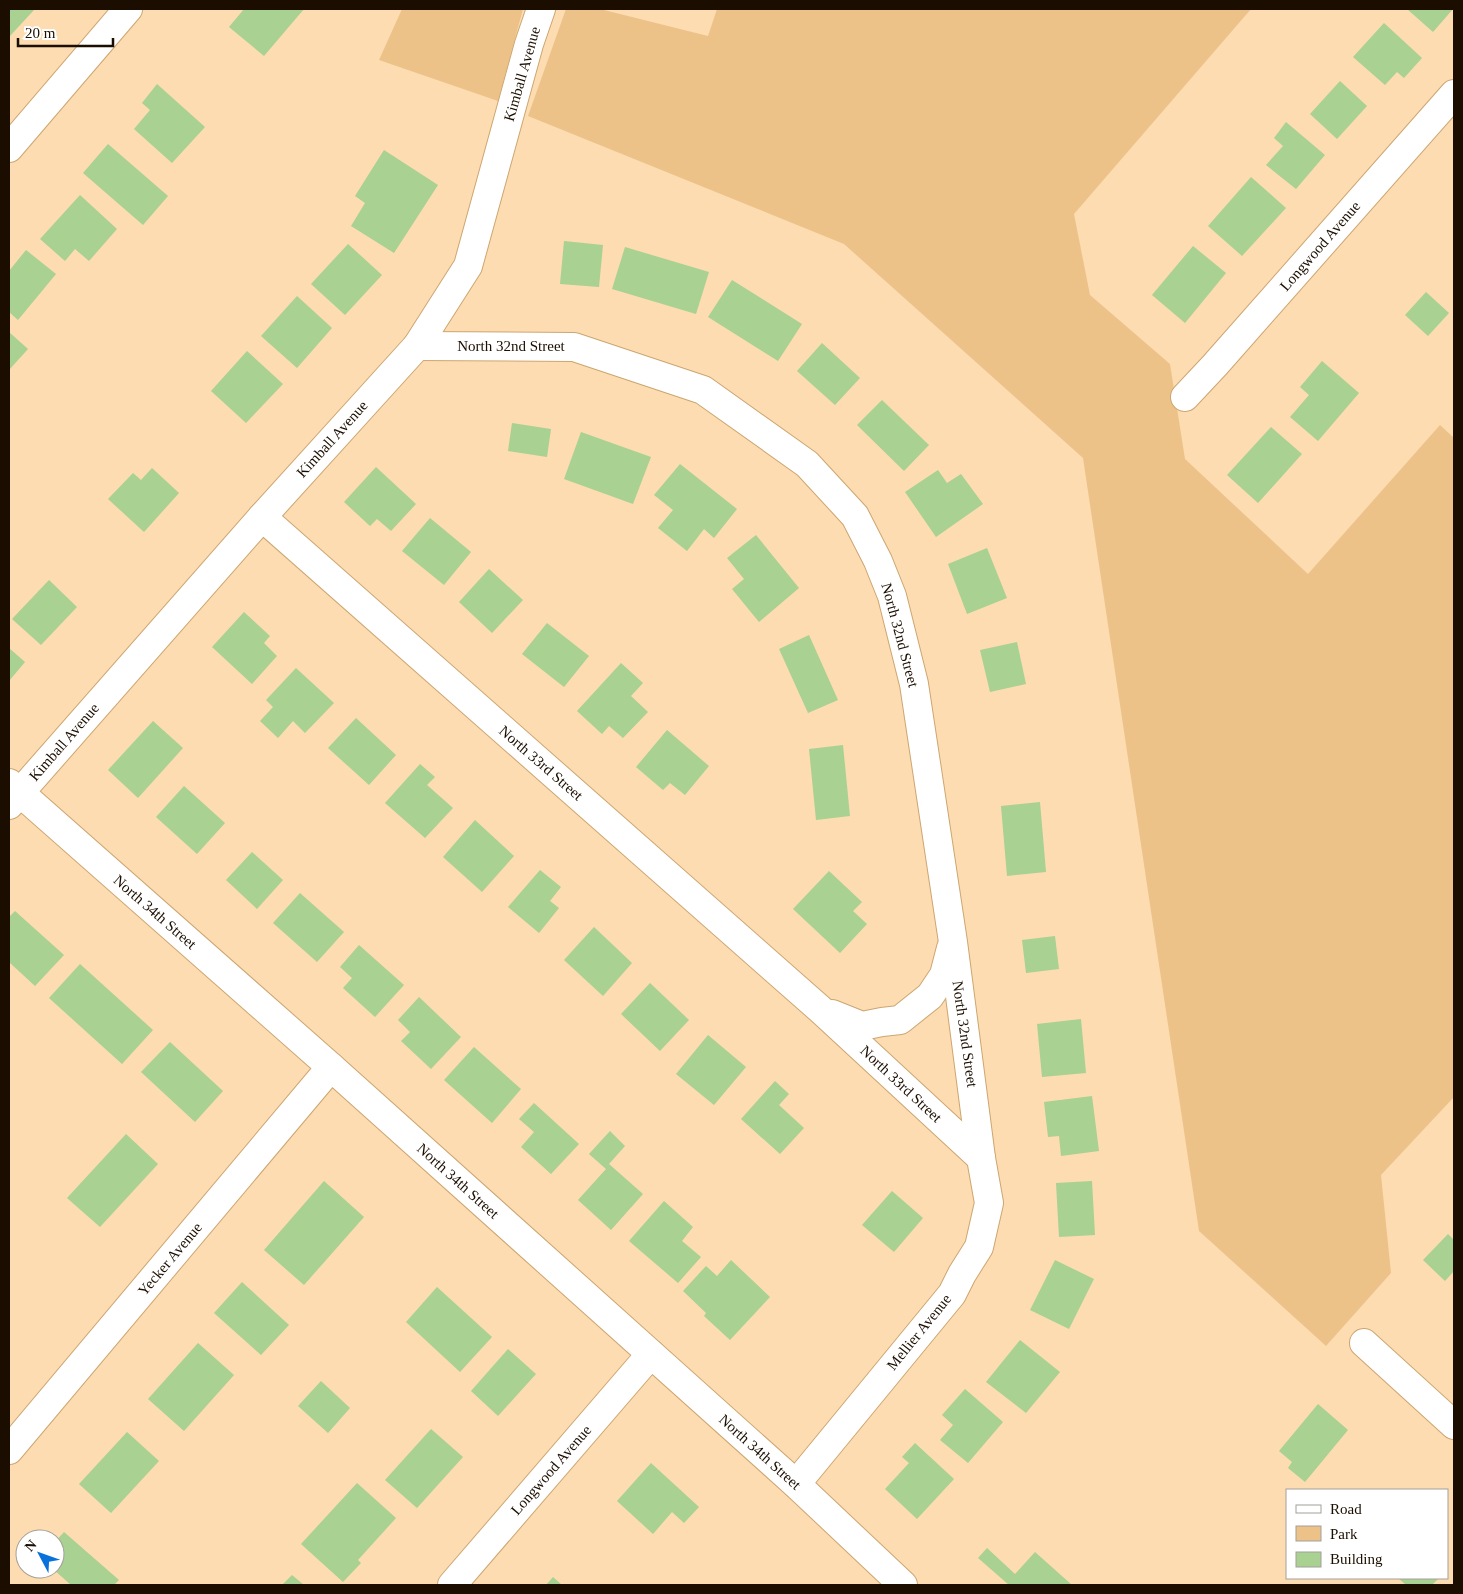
<svg xmlns="http://www.w3.org/2000/svg" width="1463" height="1594" font-family="'Times New Roman',serif">
<style>
.green{fill:#ecc289}
.building{fill:#a8d192}
.lines{fill:none;stroke-linecap:round;stroke-linejoin:round}
.minor-casing{stroke:#cda671;stroke-width:30}
.minor{stroke:#fff;stroke-width:28}
.labels{text-anchor:middle;stroke-width:4;stroke-linejoin:round;paint-order:stroke}
.street-label{font-size:15px;fill:#1b0e00;stroke:#fff}
</style>
<rect width="100%" height="100%" fill="#fcdcb0"/>
<g class="green">
<polygon points="402,9 523,9 498,101 379,60"/>
<polygon points="566,9 600,9 708,36 717,9 1251,9 1074,214 1090,295 1170,364 1185,459 1308,574 1440,425 1454,438 1454,1097 1381,1175 1391,1273 1326,1346 1199,1231 1083,458 844,244 528,116"/>
</g>
<g class="building">
<polygon points="9,9 34,10 9,37"/>
<polygon points="244,9 304,9 264,56 229,27"/>
<polygon points="1407,9 1453,9 1433,32"/>
<polygon points="1384,23 1422,58 1404,78 1397,72 1385,85 1353,57"/>
<polygon points="1340,81 1367,106 1337,139 1310,114"/>
<polygon points="157,84 205,127 172,163 134,129 150,110 142,103"/>
<polygon points="1286,122 1325,155 1296,189 1266,165 1283,146 1274,138"/>
<polygon points="108,144 168,196 143,225 83,173"/>
<polygon points="384,150 438,185 394,253 351,226 365,203 355,196"/>
<polygon points="1251,177 1286,208 1242,256 1208,226"/>
<polygon points="80,195 117,229 89,261 75,249 65,261 40,239"/>
<polygon points="564,241 603,245 599,287 560,284"/>
<polygon points="348,244 382,275 345,315 311,284"/>
<polygon points="1193,246 1226,273 1185,323 1152,295"/>
<polygon points="625,247 709,272 696,314 612,289"/>
<polygon points="26,250 56,274 18,320 9,312 9,271"/>
<polygon points="732,280 802,324 778,361 708,317"/>
<polygon points="1426,292 1449,313 1428,336 1405,315"/>
<polygon points="297,296 332,328 297,368 261,336"/>
<polygon points="9,332 28,349 9,370"/>
<polygon points="822,343 860,378 835,405 797,371"/>
<polygon points="247,351 283,384 246,423 211,391"/>
<polygon points="1322,361 1359,393 1318,441 1290,417 1309,395 1300,387"/>
<polygon points="882,400 929,445 904,471 857,425"/>
<polygon points="512,423 551,429 547,457 508,451"/>
<polygon points="1271,427 1302,454 1258,503 1227,475"/>
<polygon points="581,432 651,457 633,504 564,479"/>
<polygon points="680,464 737,509 714,538 704,529 687,551 658,528 673,510 654,495"/>
<polygon points="376,467 416,504 391,531 377,519 370,526 344,502"/>
<polygon points="152,468 179,493 144,532 108,499 133,473 141,480"/>
<polygon points="938,470 947,483 961,474 983,504 936,537 905,492"/>
<polygon points="430,518 471,552 444,585 402,551"/>
<polygon points="756,535 799,588 759,622 732,589 744,579 727,558"/>
<polygon points="987,548 1007,598 967,614 948,564"/>
<polygon points="489,569 523,600 492,633 459,602"/>
<polygon points="49,580 77,607 41,645 12,619"/>
<polygon points="244,612 270,636 264,643 277,656 252,684 212,647"/>
<polygon points="547,623 589,656 564,687 522,654"/>
<polygon points="809,635 838,700 808,713 779,649"/>
<polygon points="1017,642 1026,684 990,692 980,650"/>
<polygon points="9,648 25,662 9,681"/>
<polygon points="621,663 643,683 631,696 648,712 623,738 609,726 602,734 577,711"/>
<polygon points="296,668 334,703 305,733 293,721 278,738 260,721 273,707 266,700"/>
<polygon points="356,718 396,755 369,785 328,748"/>
<polygon points="153,721 183,748 138,798 108,770"/>
<polygon points="667,730 709,766 685,795 670,783 663,790 636,767"/>
<polygon points="843,745 850,816 816,820 809,749"/>
<polygon points="420,764 435,777 427,785 453,808 425,838 385,803"/>
<polygon points="184,786 225,823 197,854 156,817"/>
<polygon points="1040,802 1046,872 1007,876 1001,806"/>
<polygon points="475,820 514,856 482,892 443,857"/>
<polygon points="252,852 283,880 257,909 226,880"/>
<polygon points="540,870 561,887 550,901 559,908 539,933 508,907"/>
<polygon points="829,871 862,902 853,911 867,924 840,953 793,909"/>
<polygon points="300,893 344,932 317,962 273,923"/>
<polygon points="15,911 64,955 35,986 9,962 9,917"/>
<polygon points="594,927 632,963 603,996 564,960"/>
<polygon points="1055,936 1059,969 1026,973 1022,940"/>
<polygon points="359,945 404,985 375,1017 343,988 352,978 340,967"/>
<polygon points="80,964 153,1030 122,1064 49,998"/>
<polygon points="650,983 689,1020 660,1051 621,1014"/>
<polygon points="419,997 461,1037 431,1069 401,1041 410,1032 398,1020"/>
<polygon points="1081,1019 1086,1073 1042,1077 1037,1024"/>
<polygon points="708,1035 746,1067 714,1105 676,1074"/>
<polygon points="170,1042 223,1091 195,1122 141,1072"/>
<polygon points="474,1047 521,1089 492,1123 444,1080"/>
<polygon points="775,1081 789,1094 779,1105 804,1128 780,1154 741,1119"/>
<polygon points="1092,1096 1099,1151 1061,1156 1059,1136 1048,1137 1044,1102"/>
<polygon points="534,1103 579,1144 551,1174 521,1147 534,1132 519,1119"/>
<polygon points="610,1131 625,1146 609,1164 643,1194 611,1230 578,1200 606,1169 589,1154"/>
<polygon points="126,1134 158,1164 100,1227 67,1198"/>
<polygon points="324,1181 364,1217 304,1285 264,1250"/>
<polygon points="1092,1181 1095,1235 1059,1237 1056,1183"/>
<polygon points="892,1191 923,1218 894,1252 862,1225"/>
<polygon points="664,1201 693,1227 682,1241 701,1257 678,1283 629,1241"/>
<polygon points="1448,1234 1454,1240 1454,1271 1445,1281 1423,1260"/>
<polygon points="731,1260 770,1297 730,1340 704,1316 706,1313 683,1291 706,1266 717,1276"/>
<polygon points="1055,1260 1094,1279 1069,1329 1030,1310"/>
<polygon points="242,1282 289,1325 261,1355 214,1313"/>
<polygon points="437,1287 492,1337 460,1372 406,1322"/>
<polygon points="1020,1340 1060,1372 1026,1413 986,1382"/>
<polygon points="198,1343 234,1375 184,1431 148,1399"/>
<polygon points="508,1349 536,1374 498,1416 471,1391"/>
<polygon points="321,1381 350,1408 328,1433 298,1406"/>
<polygon points="965,1389 1003,1422 968,1463 940,1440 953,1425 942,1415"/>
<polygon points="1318,1404 1348,1430 1305,1482 1288,1468 1292,1462 1279,1451"/>
<polygon points="431,1429 463,1457 417,1508 385,1480"/>
<polygon points="127,1432 159,1461 111,1513 79,1484"/>
<polygon points="915,1443 954,1479 917,1519 885,1489 909,1463 902,1457"/>
<polygon points="651,1463 699,1507 684,1523 672,1512 653,1534 617,1501"/>
<polygon points="357,1483 396,1518 358,1560 361,1563 343,1582 301,1544"/>
<polygon points="64,1532 119,1580 114,1585 71,1585 53,1569 55,1569 55,1542"/>
<polygon points="987,1548 1015,1574 1035,1552 1072,1585 1009,1585 978,1558"/>
<polygon points="292,1575 304,1585 282,1585"/>
<polygon points="553,1577 562,1585 546,1585"/>
<polygon points="1398,1578 1439,1578 1432,1585 1406,1585"/>
</g>
<g class="lines">
<defs>
<g id="minor">
<polyline points="9,148 128,9"/>
<polyline points="417,346 574,347 703,390 807,464 855,516 878,561 892,596 914,684 953,942 981,1158 989,1203 979,1247 962,1274 952,1294 796,1484"/>
<polyline points="1185,397 1215,365 1454,94"/>
<polyline points="262,517 821,1010 981,1158"/>
<polyline points="9,783 331,1067 796,1484 903,1585"/>
<polyline points="9,805 262,517 417,346 468,266 529,44 541,9"/>
<polyline points="832,1014 862,1026 882,1022 900,1020 930,996 944,975 951,948"/>
<polyline points="1364,1343 1454,1425"/>
<polyline points="9,1450 331,1067"/>
<polyline points="452,1585 651,1354"/>
</g>
</defs>
<use href="#minor" class="minor-casing"/>
<use href="#minor" class="minor"/>
</g>
<g class="labels">
<g class="street-label">
<text transform="translate(522 74) rotate(-74)" y="5">Kimball Avenue</text>
<text transform="translate(1320 246) rotate(-49)" y="5">Longwood Avenue</text>
<text x="511" y="351">North 32nd Street</text>
<text transform="translate(332 439) rotate(-48)" y="5">Kimball Avenue</text>
<text transform="translate(900 635) rotate(75)" y="5">North 32nd Street</text>
<text transform="translate(64 742) rotate(-49)" y="5">Kimball Avenue</text>
<text transform="translate(541 763) rotate(41)" y="5">North 33rd Street</text>
<text transform="translate(155 912) rotate(41)" y="5">North 34th Street</text>
<text transform="translate(965 1034) rotate(82)" y="5">North 32nd Street</text>
<text transform="translate(901 1084) rotate(43)" y="5">North 33rd Street</text>
<text transform="translate(458 1181) rotate(42)" y="5">North 34th Street</text>
<text transform="translate(170 1259) rotate(-50)" y="5">Yecker Avenue</text>
<text transform="translate(919 1332) rotate(-51)" y="5">Mellier Avenue</text>
<text transform="translate(760 1452) rotate(42)" y="5">North 34th Street</text>
<text transform="translate(551 1470) rotate(-49)" y="5">Longwood Avenue</text>
</g>
</g>
<rect width="1463" height="1594" fill="none" stroke="#1b0e00" stroke-width="20"/>
<rect x="1286" y="1489" width="162" height="90" fill="#ffffff" stroke="#a49f99"/>
<rect x="1296" y="1505" width="25" height="8" fill="#ffffff" stroke="#a49f99"/>
<text x="1330" y="1514" font-size="15" fill="#1b0e00">Road</text>
<rect x="1296" y="1526" width="25" height="15" fill="#ecc289" stroke="#a49f99"/>
<text x="1330" y="1539" font-size="15" fill="#1b0e00">Park</text>
<rect x="1296" y="1552" width="25" height="15" fill="#a8d192" stroke="#a49f99"/>
<text x="1330" y="1564" font-size="15" fill="#1b0e00">Building</text>
<g transform="translate(40 1554) rotate(311)"><circle r="24" fill="#ffffff" stroke="#a49f99"/>
<path d="M0-4L9 19L0 12L-9 19Z" fill="#0972da"/>
<text y="-8" font-size="14" font-weight="bold" text-anchor="middle" fill="#1b0e00">N</text>
</g>
<path d="M18 38v8h95v-8" fill="none" stroke="#1b0e00" stroke-width="2.5"/>
<text x="25" y="38" font-size="15" fill="#1b0e00" stroke="#ffffff" stroke-width="4" paint-order="stroke">20 m</text>
</svg>
